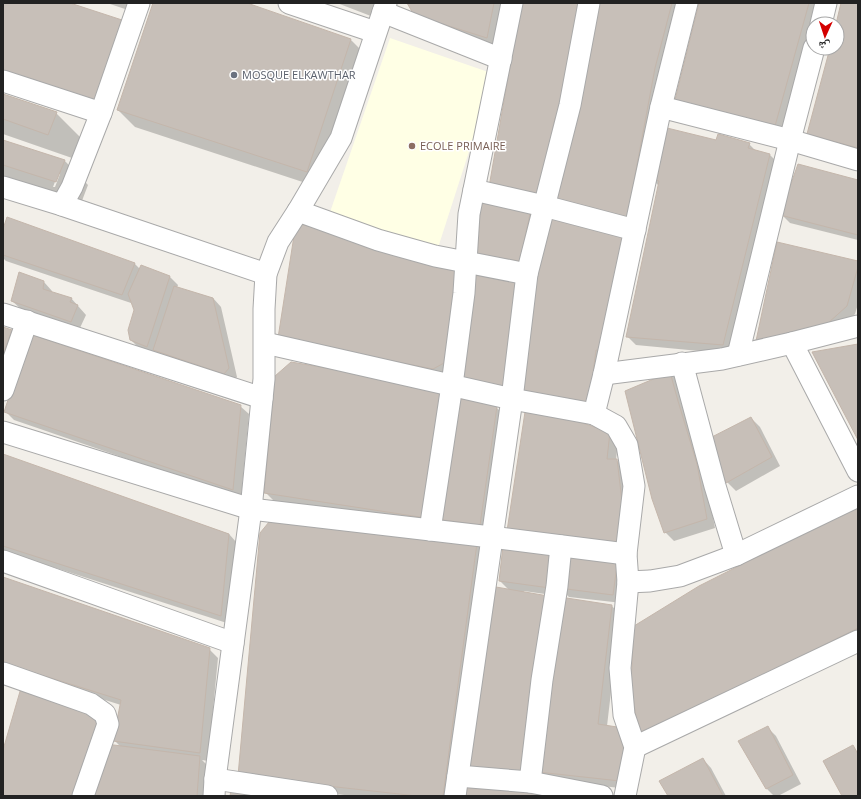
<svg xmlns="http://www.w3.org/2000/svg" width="861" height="799" font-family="'Open Sans','Noto Naskh Arabic',sans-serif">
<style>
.education{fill:#ffffe5}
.shadow{fill:#0003;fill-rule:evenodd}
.building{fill:#c7bfb8;stroke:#c4b6ab}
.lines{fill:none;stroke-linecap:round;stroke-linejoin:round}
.minor-casing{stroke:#a9a9a9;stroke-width:23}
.minor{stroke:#fff;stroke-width:21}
.worship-dot{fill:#6b7280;stroke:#fff;stroke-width:1.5}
.education-dot{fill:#8d6e63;stroke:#fff;stroke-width:1.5}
.labels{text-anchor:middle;stroke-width:3;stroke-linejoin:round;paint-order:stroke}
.worship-label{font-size:11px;fill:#5b616d;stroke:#fff;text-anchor:start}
.education-label{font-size:11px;fill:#785e54;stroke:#fff;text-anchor:start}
</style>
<rect width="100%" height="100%" fill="#f2efe9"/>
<polygon class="education" points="390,38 494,74 436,254 328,218"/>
<g class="shadow">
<polygon points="107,3 141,3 137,13"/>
<polygon points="154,3 244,3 351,40 368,57 324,189 135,127 118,110"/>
<polygon points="337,3 396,3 389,23"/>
<polygon points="409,3 504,3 495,46 423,23"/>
<polygon points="597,3 682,3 636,227 498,196"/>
<polygon points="700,3 820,3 784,134 684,108"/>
<polygon points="842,3 858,3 858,153 817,142 808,134 831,48 837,48 837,24"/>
<polygon points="3,95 56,113 80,137 72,158 3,134"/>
<path d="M 3,141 L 64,160 L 88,185 L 80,206 L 3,181 ZM 58,174 L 60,174 L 55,187 L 53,187 Z"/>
<polygon points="716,141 749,144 756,151 770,155 778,163 731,354 636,345 627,336 659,186 651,178"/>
<polygon points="858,181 858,240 790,223 781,214"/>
<polygon points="531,210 540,219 528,269 486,263"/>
<polygon points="3,233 135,264 140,269 170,277 178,285 177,288 213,298 221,307 237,377 233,382 162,359 156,353 156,355 140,349 131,340 136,310 132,301 131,303 6,261 3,258"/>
<polygon points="624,234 597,416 524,398"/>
<polygon points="858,262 858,304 855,314 837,331 757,340"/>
<polygon points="467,280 442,377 287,347"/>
<polygon points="44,282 52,291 52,293 71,298 86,315 79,330 21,309 12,301"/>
<polygon points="3,328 11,331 20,340 3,388"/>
<polygon points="670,373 679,382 705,474 715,528 674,541 665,532"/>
<polygon points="443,389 434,526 274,501 265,492"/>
<polygon points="240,406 249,414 241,498 14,420 6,412"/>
<polygon points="496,407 505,416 488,533 453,529 444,520"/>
<polygon points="751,418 760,427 780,466 736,491 727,482"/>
<polygon points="609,433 618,442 616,460 626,469 632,519 517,540"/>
<polygon points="3,455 229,534 237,543 230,624 3,551"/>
<polygon points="858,507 858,641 648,746"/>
<polygon points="476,544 485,553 452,796 353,796 247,784"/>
<polygon points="618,559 622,603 569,597 560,588 559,596 524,591 475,774 467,766 510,591 500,581"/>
<polygon points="3,578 209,649 218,658 208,761 202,760 208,766 206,796 91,796 121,747 114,740 121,705 3,668"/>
<polygon points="612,606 620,615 607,726 616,728 625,736 629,789 548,780 539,772"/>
<polygon points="768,728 776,736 801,784 778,796 774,796 767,789 739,741"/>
<polygon points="703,759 711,768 726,796 669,796"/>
</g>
<g class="building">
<polygon points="3,3 70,3 122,20 95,101 3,71"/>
<polygon points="153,3 247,3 351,39 307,172 117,110"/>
<polygon points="407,3 494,3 487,38 414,15"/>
<polygon points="521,3 579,3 562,120 555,118 539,199 489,187"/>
<polygon points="596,3 672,3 655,68 627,219 555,203"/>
<polygon points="699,3 809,3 775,126 675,100"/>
<polygon points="841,3 858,3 858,148 807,134 830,48 837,48 837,24 836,24"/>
<polygon points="3,94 57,112 48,135 3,119"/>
<polygon points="663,127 716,140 718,134 750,143 748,148 770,154 723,345 626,337 659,181 650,178"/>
<polygon points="3,140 65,160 56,182 3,165"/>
<polygon points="798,164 858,180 858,235 780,215"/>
<polygon points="481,197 531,209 520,261 477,255"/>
<polygon points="549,210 625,234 602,351 596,350 593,373 597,377 589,408 514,390"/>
<polygon points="7,217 135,263 122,295 3,255 3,229"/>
<polygon points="296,223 411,251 459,270 444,363 433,369 278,338"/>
<polygon points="777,242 858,261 858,267 847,306 828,323 756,341"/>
<polygon points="141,265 170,276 147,347 130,340 128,330 134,310 128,294"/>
<polygon points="474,268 521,279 503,390 456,377"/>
<polygon points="19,272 44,281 43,289 72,298 70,302 78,305 71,322 11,301"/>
<polygon points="174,286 213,298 229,368 224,374 153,350"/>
<polygon points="3,327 12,330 3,355"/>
<polygon points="30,334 241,405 233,490 4,412"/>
<polygon points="858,344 858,440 812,352"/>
<polygon points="291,362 444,388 426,518 264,493 275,376"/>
<polygon points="670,372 678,401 697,464 707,519 664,533 652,499 625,391"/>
<polygon points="465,398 497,406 480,525 443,520 439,514 456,402"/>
<polygon points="525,412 570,419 610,432 607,459 617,459 623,510 619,543 507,531"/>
<polygon points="751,417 772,457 726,483 708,439"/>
<polygon points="3,454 229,534 221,616 3,546"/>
<polygon points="858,506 858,628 639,738 631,683 634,626 699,586"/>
<polygon points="269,522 477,543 443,796 417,796 238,776 260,533"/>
<polygon points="503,546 558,551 550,588 499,581"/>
<polygon points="561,549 618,558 613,595 559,588"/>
<polygon points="3,577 210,648 200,753 113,741 121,700 3,663"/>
<polygon points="496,587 548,596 523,772 466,766 482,654 492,612"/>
<polygon points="560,597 612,605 598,724 617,727 626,754 620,781 538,772"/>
<polygon points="21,688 101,718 76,796 3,796 3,750"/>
<polygon points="768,726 793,775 766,789 738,741"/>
<polygon points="106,744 200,756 197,796 90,796"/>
<polygon points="853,745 858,754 858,796 842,796 823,761"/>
<polygon points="703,758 723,796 668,796 659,781"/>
<polygon points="462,778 559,796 462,796"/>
<polygon points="231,790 274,796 230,796"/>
</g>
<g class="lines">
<defs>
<g id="minor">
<polyline points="289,3 375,32"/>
<polyline points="383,12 501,59"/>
<polyline points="821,24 826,3"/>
<polyline points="3,81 101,113"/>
<polyline points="661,107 790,140 858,160"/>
<polyline points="3,187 62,205 266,274"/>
<polyline points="474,190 544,206 635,230"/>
<polyline points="62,205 72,187 101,113 139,3"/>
<polyline points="298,211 378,240 435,256 527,274"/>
<polyline points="3,314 262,398"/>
<polyline points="265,343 512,399 594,414 616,426 627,445 634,486 626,554 628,582 620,668 624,715 635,747 625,796"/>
<polyline points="792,343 858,471"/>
<polyline points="738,355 790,140 814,48"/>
<polyline points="682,363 715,486 736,555"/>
<polyline points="604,374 722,359 792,343 858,326"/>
<polyline points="3,390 27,321"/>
<polyline points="594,414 604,374 661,107 687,3"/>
<polyline points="3,432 251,509 491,537 626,554"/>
<polyline points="430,530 452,385 464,293 469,214 512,3"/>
<polyline points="3,561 233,643"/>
<polyline points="628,582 650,581 680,576 736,555 858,496"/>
<polyline points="3,673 91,704 105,714 108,724 83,796"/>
<polyline points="635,747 858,641"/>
<polyline points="458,776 530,782 602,796"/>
<polyline points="215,779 327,796"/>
<polyline points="530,782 542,680 557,586 561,546"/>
<polyline points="214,796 215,779 251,509 264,379 264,309 266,274 278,242 298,211 341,138 386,3"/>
<polyline points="455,796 512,399 527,274 570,105 589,3"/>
</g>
</defs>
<use href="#minor" class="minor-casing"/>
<use href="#minor" class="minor"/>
</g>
<circle class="worship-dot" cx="234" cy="75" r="4"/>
<circle class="education-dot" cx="412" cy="146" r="4"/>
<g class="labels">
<g class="worship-label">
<text x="242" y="79">MOSQUE ELKAWTHAR</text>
</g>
<g class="education-label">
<text x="420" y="150">ECOLE PRIMAIRE</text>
</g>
</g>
<rect width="861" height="799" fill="none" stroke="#222222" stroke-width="8"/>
<g transform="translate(825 36) rotate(183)"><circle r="19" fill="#ffffff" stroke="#a7a7a7"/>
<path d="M0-3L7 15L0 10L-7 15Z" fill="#d40000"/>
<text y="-6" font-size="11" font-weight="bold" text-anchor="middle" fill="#222222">ش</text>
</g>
</svg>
